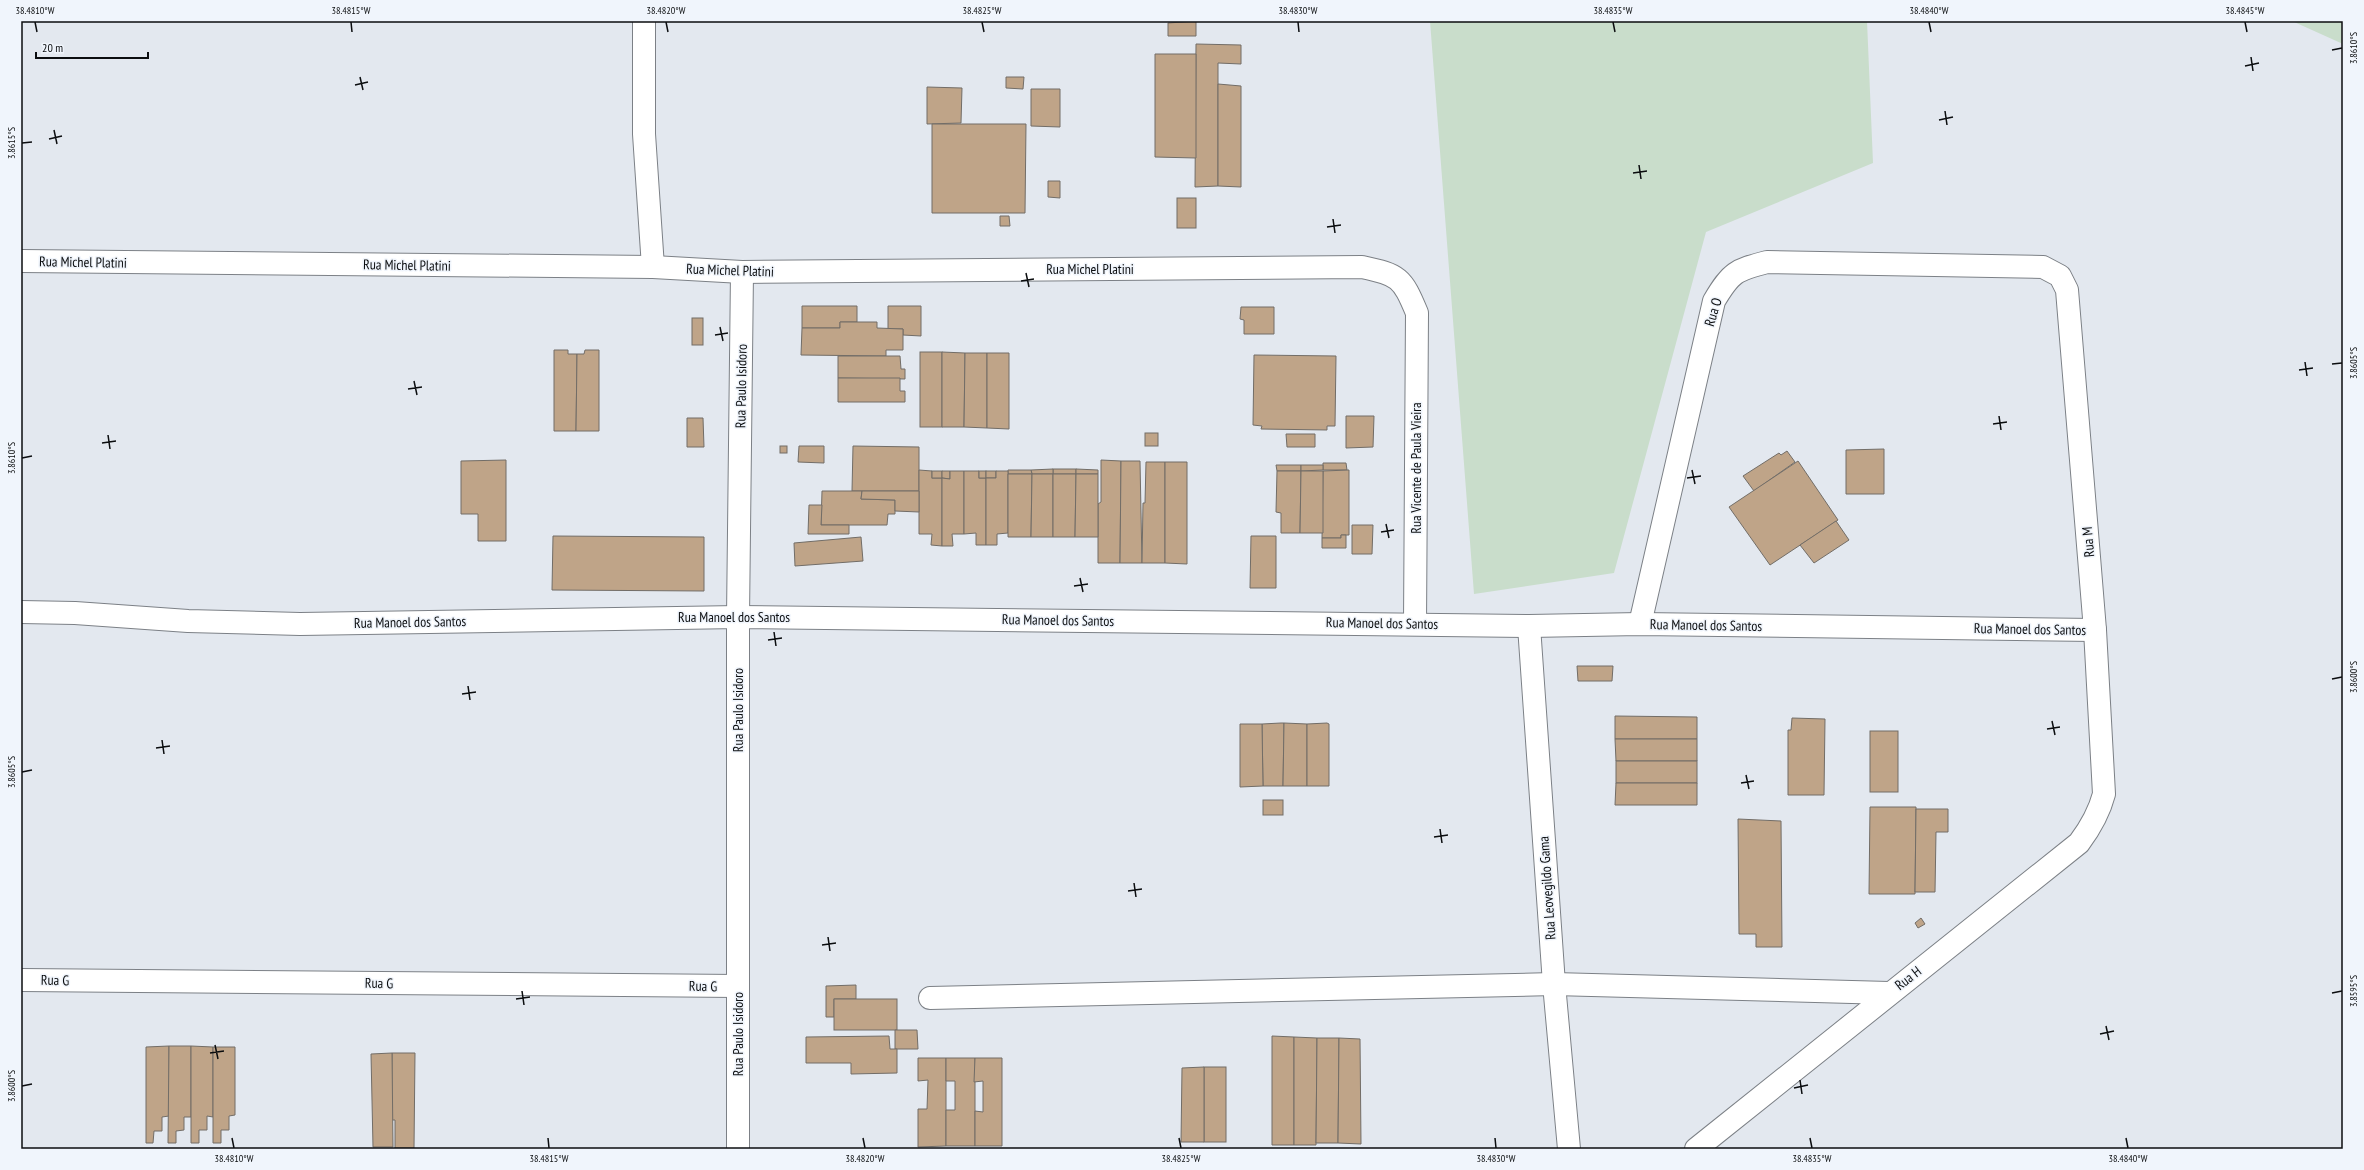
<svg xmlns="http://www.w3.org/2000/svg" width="2364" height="1170" font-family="'PT Sans Narrow',sans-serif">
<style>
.green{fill:#c9ddcb}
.building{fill:#bfa488;stroke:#726d67}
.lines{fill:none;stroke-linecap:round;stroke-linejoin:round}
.minor-casing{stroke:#7c8086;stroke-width:24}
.minor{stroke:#fff;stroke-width:22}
.ticks{fill:none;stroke:#0b0d0f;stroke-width:1.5}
.labels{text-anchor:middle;stroke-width:3;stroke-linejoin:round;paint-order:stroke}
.street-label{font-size:14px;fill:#0b0d0f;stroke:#f0f5fc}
.neatline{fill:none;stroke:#0b0d0f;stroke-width:1.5}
.ticks-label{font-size:10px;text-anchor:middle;fill:#0b0d0f}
</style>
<rect width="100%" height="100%" fill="#e3e8ef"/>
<g class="green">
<polygon points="1430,21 1867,21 1873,163 1706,232 1614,573 1474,594"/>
<polygon points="2292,21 2343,21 2343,44"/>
</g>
<g class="building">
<polygon points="1196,21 1196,36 1168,36 1168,23"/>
<polygon points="1196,44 1241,45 1241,64 1218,63 1218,186 1195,187"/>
<polygon points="1155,54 1196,54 1196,158 1155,157"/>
<polygon points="1006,77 1024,77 1023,89 1006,88"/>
<polygon points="1218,84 1241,86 1241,187 1218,186"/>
<polygon points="927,87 962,88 961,123 927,124"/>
<polygon points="1031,89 1060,89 1060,127 1031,126"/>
<polygon points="932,124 1026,124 1025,213 932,213"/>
<polygon points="1048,181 1060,181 1060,198 1048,197"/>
<rect x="1177" y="198" width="19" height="30"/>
<polygon points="1000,216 1009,216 1010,226 1000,226"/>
<polygon points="802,306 857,306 857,322 840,322 840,328 802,328"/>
<polygon points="888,306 921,306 921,336 903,335 903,329 888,329"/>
<polygon points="1241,307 1274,307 1274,334 1244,334 1244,320 1240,319"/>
<rect x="692" y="318" width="11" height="27"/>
<polygon points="840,322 877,322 877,328 903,329 903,350 886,350 886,356 801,355 802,328 840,328"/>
<polygon points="554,350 568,350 568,354 577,354 576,431 554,431"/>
<polygon points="585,350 599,350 599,431 576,431 577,354 584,354"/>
<rect x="920" y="352" width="22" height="75"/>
<polygon points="942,352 965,353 964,427 942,427"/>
<polygon points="965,353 987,353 987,428 964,427"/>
<polygon points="987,353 1009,353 1009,429 987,428"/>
<polygon points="1254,355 1336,356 1335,426 1327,426 1327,430 1261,429 1262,426 1253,425"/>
<polygon points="838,356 900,356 901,369 905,369 905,379 838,378"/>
<polygon points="838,378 900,378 900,391 905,391 905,402 838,402"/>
<polygon points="1346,416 1374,416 1373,447 1346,448"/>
<polygon points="687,418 703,418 704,447 687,447"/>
<rect x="1145" y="433" width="13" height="13"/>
<polygon points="1286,434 1315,434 1315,447 1287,447"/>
<rect x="780" y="446" width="7" height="7"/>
<polygon points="799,446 824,446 824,463 798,462"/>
<polygon points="853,446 919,447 919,491 852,491"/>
<polygon points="1884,449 1884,494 1846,494 1846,450"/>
<polygon points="1787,451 1795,462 1754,491 1743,476 1779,453 1781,455"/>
<polygon points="506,460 506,541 478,541 478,514 461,514 461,461"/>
<polygon points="1101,460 1121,461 1120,563 1098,563 1098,504 1101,502"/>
<polygon points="1121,461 1140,461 1142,563 1120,563"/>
<polygon points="1798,461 1838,520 1770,565 1729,507"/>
<polygon points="1146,462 1165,462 1165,563 1142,563 1143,503 1145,503"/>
<polygon points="1165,462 1187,462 1187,564 1165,563"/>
<polygon points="1323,463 1346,463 1347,470 1323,470"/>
<polygon points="1276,465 1301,465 1301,471 1277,471"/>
<polygon points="1301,465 1323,465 1323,470 1301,471"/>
<rect x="1053" y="469" width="23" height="5"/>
<polygon points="1053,469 1053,474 1032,474 1031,470"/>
<polygon points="1076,469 1098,470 1098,474 1076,474"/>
<polygon points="919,470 932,471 932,478 942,478 942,546 931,545 932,534 919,534"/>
<polygon points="1008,470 1031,470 1032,474 1008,474"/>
<polygon points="1349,470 1349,535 1341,535 1341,538 1322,538 1323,471"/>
<rect x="932" y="471" width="10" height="7"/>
<polygon points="942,471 950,471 950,479 942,478"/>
<polygon points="950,471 964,471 964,534 952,534 953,546 942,546 942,478 950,479"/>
<polygon points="964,471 979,471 979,478 986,478 986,545 976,545 976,533 964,534"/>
<rect x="979" y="471" width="7" height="7"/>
<rect x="986" y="471" width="10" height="7"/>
<polygon points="996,471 1008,471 1008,533 997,534 997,545 986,545 986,478 996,478"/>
<polygon points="1277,471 1301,471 1300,533 1281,533 1281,513 1276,512"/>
<polygon points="1301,471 1323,471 1323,533 1300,533"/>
<polygon points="1008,474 1032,474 1031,537 1008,537"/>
<polygon points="1032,474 1053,474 1053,537 1031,537"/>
<polygon points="1053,474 1076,474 1075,537 1053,537"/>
<polygon points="1076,474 1098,474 1098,537 1075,537"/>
<polygon points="822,491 862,491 861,499 895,500 895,514 888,514 887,525 821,525"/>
<polygon points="862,491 919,491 919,512 895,511 895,500 861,499"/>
<polygon points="809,505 822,505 821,525 849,525 849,534 808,534"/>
<polygon points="1836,521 1849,540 1814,563 1800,545"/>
<polygon points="1352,525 1373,525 1372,554 1352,554"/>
<polygon points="1341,535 1346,535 1346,548 1322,548 1322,538 1341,538"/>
<polygon points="553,536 704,537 704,591 552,590"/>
<polygon points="1251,536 1276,536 1276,588 1250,588"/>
<polygon points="861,537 863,561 795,566 794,543"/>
<polygon points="1577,666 1613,666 1612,681 1578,681"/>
<polygon points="1615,716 1697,717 1697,739 1615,739"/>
<polygon points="1792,718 1825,719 1824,795 1788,795 1788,730 1791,730"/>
<polygon points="1281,723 1284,723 1283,786 1263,786 1262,724"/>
<polygon points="1284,723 1307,724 1307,786 1283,786"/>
<polygon points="1327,723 1329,724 1329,786 1307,786 1307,724"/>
<polygon points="1240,724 1262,724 1263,786 1240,787"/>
<rect x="1870" y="731" width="28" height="61"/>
<polygon points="1615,739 1697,739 1697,761 1616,761"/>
<rect x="1616" y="761" width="81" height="22"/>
<polygon points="1616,783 1697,783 1697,805 1615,805"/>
<rect x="1263" y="800" width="20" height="15"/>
<polygon points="1870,807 1916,807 1915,894 1869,894"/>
<polygon points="1916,809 1948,809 1948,832 1936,832 1935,892 1915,892"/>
<polygon points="1738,819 1781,821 1782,947 1756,947 1756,934 1739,934"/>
<polygon points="1921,918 1925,924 1918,928 1915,923"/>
<polygon points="856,985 856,999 834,999 834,1017 826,1017 826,986"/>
<rect x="834" y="999" width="63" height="31"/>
<polygon points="895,1030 917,1030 918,1049 895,1049"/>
<polygon points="889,1036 890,1049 897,1049 897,1073 851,1074 851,1063 806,1063 806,1037"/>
<polygon points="1272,1036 1294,1037 1294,1145 1272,1145"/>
<polygon points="1294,1037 1317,1038 1316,1145 1294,1145"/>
<polygon points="1317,1038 1339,1038 1338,1143 1316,1143"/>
<polygon points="1339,1038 1360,1039 1361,1144 1338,1143"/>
<polygon points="169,1046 169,1116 162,1117 162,1131 154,1131 153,1143 146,1143 146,1047"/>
<polygon points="169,1046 191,1046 191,1117 184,1117 184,1130 176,1131 176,1143 168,1143"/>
<polygon points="191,1046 213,1047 213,1117 207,1116 207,1130 199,1130 199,1143 191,1143"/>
<polygon points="213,1047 235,1047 235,1115 229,1116 229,1130 221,1130 221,1143 213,1143"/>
<polygon points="392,1053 415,1053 414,1148 395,1148 395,1120 392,1120"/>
<polygon points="392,1053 393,1147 373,1147 371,1054"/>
<polygon points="918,1058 946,1058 946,1146 918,1147 918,1109 927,1109 928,1080 918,1081"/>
<polygon points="946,1058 975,1058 975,1146 946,1146 946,1110 955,1110 955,1081 946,1081"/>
<polygon points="975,1058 1002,1058 1002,1146 975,1146 975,1111 983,1112 983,1081 974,1082"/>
<rect x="1204" y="1067" width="22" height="75"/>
<polygon points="1204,1067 1204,1142 1181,1142 1182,1068"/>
</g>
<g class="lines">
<defs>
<g id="minor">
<polyline points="644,21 644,134 653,267"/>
<path d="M 21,261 L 653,267 L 742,272 L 1362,267 C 1399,275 1402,277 1417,313 L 1415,624"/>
<polyline points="21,612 75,613 188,621 300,624 738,617 1529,626 1640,624 2095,630"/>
<path d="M 1640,624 L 1714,301 C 1731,272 1736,270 1767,262 L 2043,267 L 2060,276 L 2067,290 L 2095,630 L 2104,794 C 2099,813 2091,827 2079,843 L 1696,1149"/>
<polyline points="1529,626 1554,984 1569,1149"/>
<polyline points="21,980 738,986"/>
<polyline points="930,998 1554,984 1889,993"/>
<polyline points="738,1149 738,617 742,272"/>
</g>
</defs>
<use href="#minor" class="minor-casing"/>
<use href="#minor" class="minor"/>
</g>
<path class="ticks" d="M 35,22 L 37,32M 351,22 L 352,32M 666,22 L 668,32M 982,22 L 984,32M 1298,22 L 1299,32M 1613,22 L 1615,32M 1929,22 L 1931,32M 2245,22 L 2247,32M 2332,50 L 2342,48M 2251,57 L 2253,71M 2245,66 L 2259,63M 360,77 L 363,90M 355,85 L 368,82M 1945,111 L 1947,125M 1939,120 L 1953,117M 54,130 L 57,144M 49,139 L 62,136M 22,143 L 32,142M 1639,165 L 1641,179M 1633,173 L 1647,171M 1333,219 L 1335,233M 1327,227 L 1341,225M 1026,273 L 1029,287M 1021,281 L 1034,279M 720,327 L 723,341M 715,335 L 728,333M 2305,362 L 2307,376M 2332,364 L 2342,363M 2299,370 L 2313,368M 414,381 L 417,395M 408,389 L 422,387M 1999,416 L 2001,430M 1993,424 L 2007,422M 108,435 L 110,449M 102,443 L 116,441M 22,458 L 32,456M 1692,470 L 1695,484M 1687,478 L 1701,476M 1386,524 L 1389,538M 1381,532 L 1394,530M 1080,578 L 1083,592M 1074,586 L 1088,584M 774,632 L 776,646M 768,640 L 782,638M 2332,679 L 2342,677M 468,686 L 470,700M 462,694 L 476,692M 2052,721 L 2055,735M 2047,729 L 2060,727M 162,740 L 164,754M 156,748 L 170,746M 22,772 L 32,770M 1746,775 L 1749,789M 1741,783 L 1754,781M 1440,829 L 1442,843M 1434,837 L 1448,835M 1134,883 L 1136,897M 1128,891 L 1142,889M 828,937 L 830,951M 822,945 L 836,943M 522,991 L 524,1005M 2332,993 L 2342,991M 516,999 L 530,997M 2106,1026 L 2109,1040M 2100,1034 L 2114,1031M 215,1045 L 218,1059M 210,1053 L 224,1051M 1800,1080 L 1802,1094M 22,1086 L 32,1084M 1794,1088 L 1808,1085M 232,1138 L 234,1148M 548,1138 L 549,1148M 863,1138 L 865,1148M 1179,1138 L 1181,1148M 1495,1138 L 1496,1148M 1810,1138 L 1812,1148M 2126,1138 L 2128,1148"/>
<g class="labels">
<g class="street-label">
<text transform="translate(83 262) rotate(1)" y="5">Rua Michel Platini</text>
<text transform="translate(407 265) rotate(1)" y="5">Rua Michel Platini</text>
<text x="1090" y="274">Rua Michel Platini</text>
<text transform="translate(730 270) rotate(2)" y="5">Rua Michel Platini</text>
<text transform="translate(1713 312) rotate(-73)" y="5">Rua O</text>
<text transform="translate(741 386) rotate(-89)" y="5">Rua Paulo Isidoro</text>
<text transform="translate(1416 468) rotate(-90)" y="5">Rua Vicente de Paula Vieira</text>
<text transform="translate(2088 542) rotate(-95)" y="5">Rua M</text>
<text x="734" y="622">Rua Manoel dos Santos</text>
<text transform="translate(1058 620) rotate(1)" y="5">Rua Manoel dos Santos</text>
<text transform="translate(410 622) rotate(-1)" y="5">Rua Manoel dos Santos</text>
<text transform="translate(1382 623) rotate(1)" y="5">Rua Manoel dos Santos</text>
<text transform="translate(1706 625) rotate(1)" y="5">Rua Manoel dos Santos</text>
<text transform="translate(2030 629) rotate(1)" y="5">Rua Manoel dos Santos</text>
<text transform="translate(738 710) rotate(-90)" y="5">Rua Paulo Isidoro</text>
<text transform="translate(1547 888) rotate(-94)" y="5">Rua Leovegildo Gama</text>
<text transform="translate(1908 978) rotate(-38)" y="5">Rua H</text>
<text transform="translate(55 980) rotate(1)" y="5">Rua G</text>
<text transform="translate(379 983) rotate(1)" y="5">Rua G</text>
<text transform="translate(703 986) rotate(1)" y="5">Rua G</text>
<text transform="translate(738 1034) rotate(-90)" y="5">Rua Paulo Isidoro</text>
</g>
</g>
<rect width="2364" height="1170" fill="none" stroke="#f0f5fc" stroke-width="44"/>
<path d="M36 52v6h112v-6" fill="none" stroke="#0b0d0f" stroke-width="2"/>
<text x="42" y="52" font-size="12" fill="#0b0d0f" stroke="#f0f5fc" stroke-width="3" paint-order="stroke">20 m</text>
<rect x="22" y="22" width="2320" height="1126" class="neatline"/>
<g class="ticks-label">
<text x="35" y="14">38.4810°W</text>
<text x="351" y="14">38.4815°W</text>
<text x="666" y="14">38.4820°W</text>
<text x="982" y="14">38.4825°W</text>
<text x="1298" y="14">38.4830°W</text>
<text x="1613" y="14">38.4835°W</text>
<text x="1929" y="14">38.4840°W</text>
<text x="2245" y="14">38.4845°W</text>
<text transform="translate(2353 48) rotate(-90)" y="4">3.8610°S</text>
<text transform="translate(11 143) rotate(-90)" y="4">3.8615°S</text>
<text transform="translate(2353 363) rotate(-90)" y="4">3.8605°S</text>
<text transform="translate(11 458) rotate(-90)" y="4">3.8610°S</text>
<text transform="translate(2353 677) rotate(-90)" y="4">3.8600°S</text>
<text transform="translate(11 772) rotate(-90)" y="4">3.8605°S</text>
<text transform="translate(2353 991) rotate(-90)" y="4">3.8595°S</text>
<text transform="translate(11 1086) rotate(-90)" y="4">3.8600°S</text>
<text x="234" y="1162">38.4810°W</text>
<text x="549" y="1162">38.4815°W</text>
<text x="865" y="1162">38.4820°W</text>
<text x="1181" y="1162">38.4825°W</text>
<text x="1496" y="1162">38.4830°W</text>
<text x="1812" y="1162">38.4835°W</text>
<text x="2128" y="1162">38.4840°W</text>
</g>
</svg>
